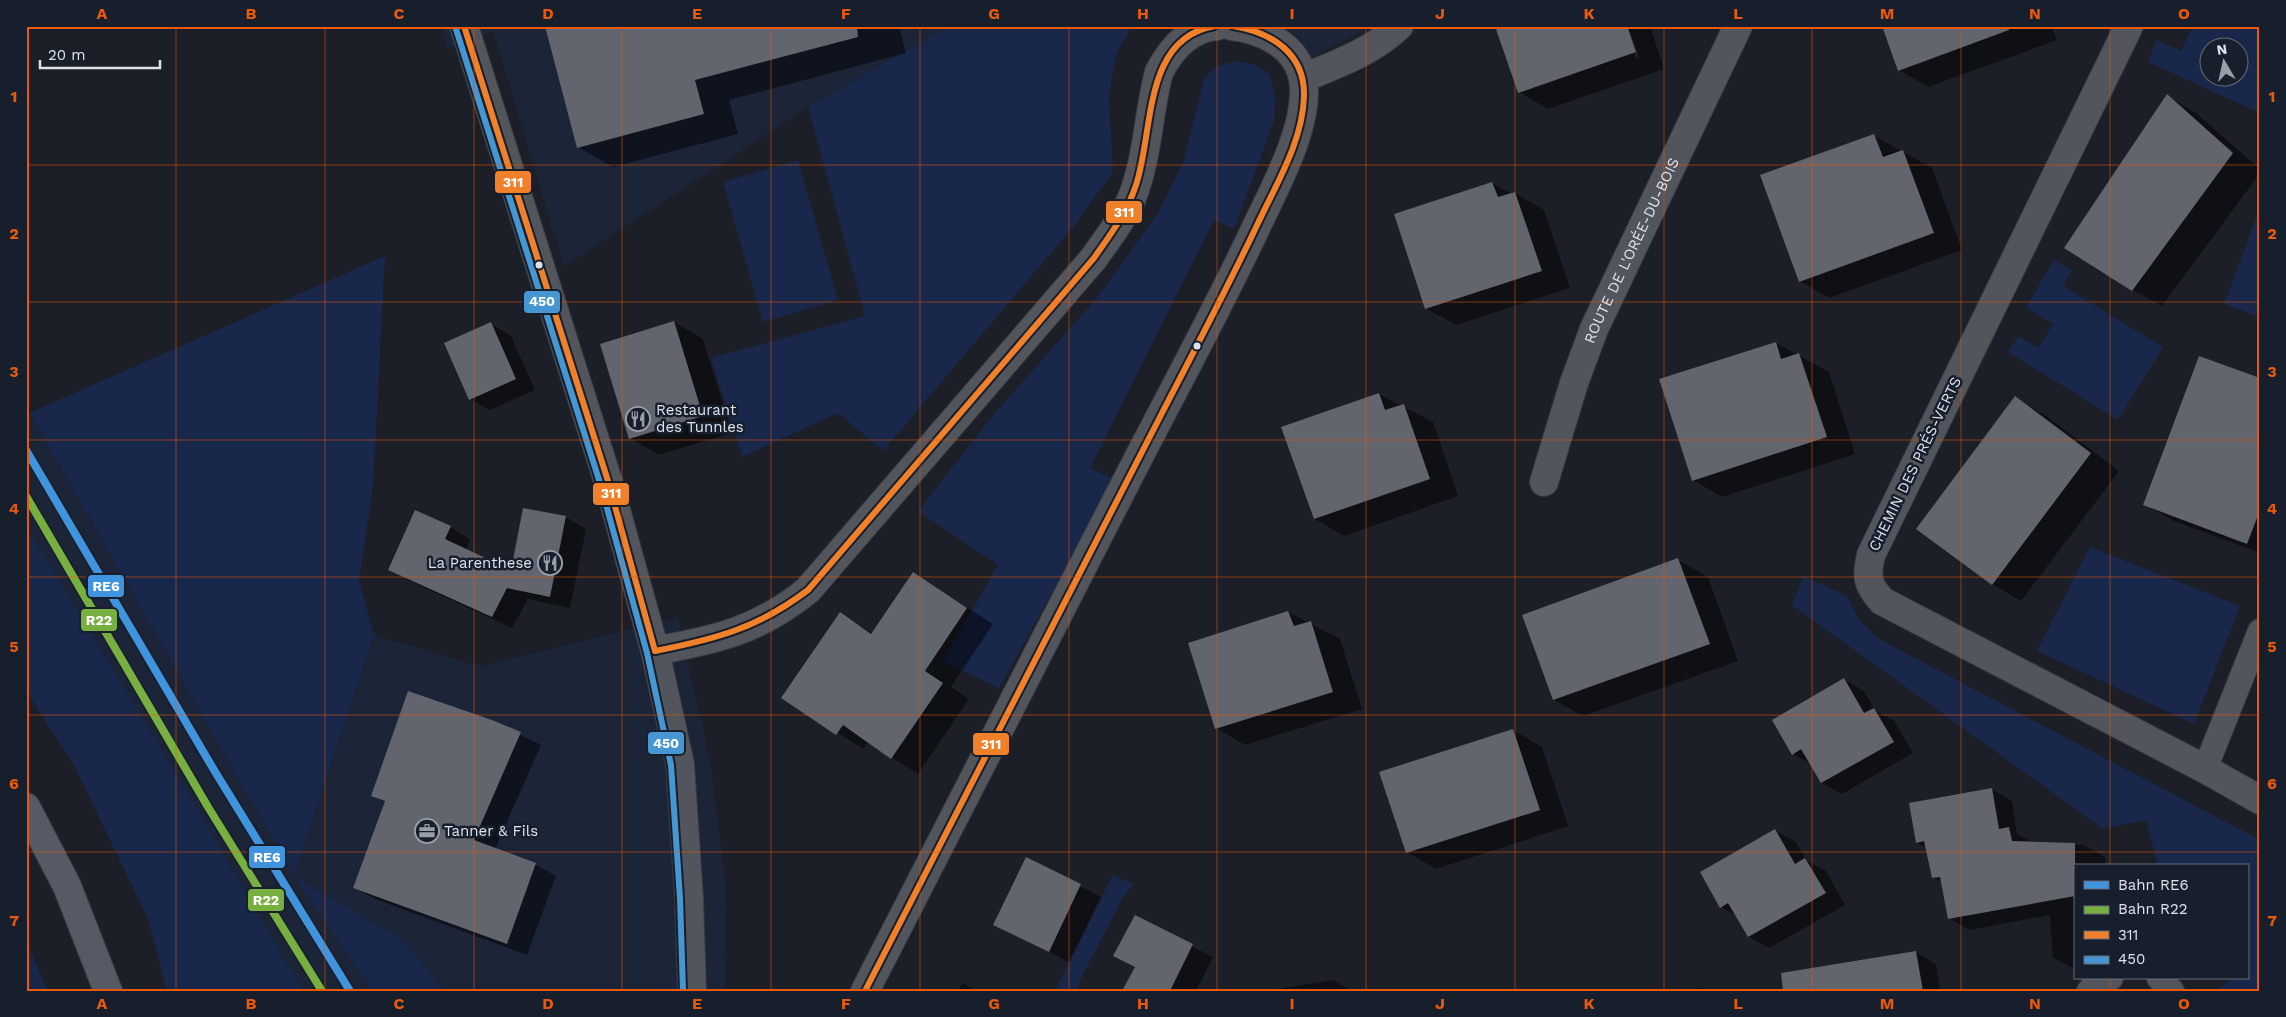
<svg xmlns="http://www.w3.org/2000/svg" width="2286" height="1017" font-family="'Work Sans',sans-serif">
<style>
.built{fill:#1c2437}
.green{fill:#19274a;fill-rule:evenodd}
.shadow{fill:#0007}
.building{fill:#62656d}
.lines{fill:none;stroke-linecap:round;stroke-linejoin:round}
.lane-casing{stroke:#373940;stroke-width:26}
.street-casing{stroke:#373940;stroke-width:30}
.secondary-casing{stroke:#373940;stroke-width:30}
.primary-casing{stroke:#373940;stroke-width:30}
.lane{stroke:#52555c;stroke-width:24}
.street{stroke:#52555c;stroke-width:28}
.secondary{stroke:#52555c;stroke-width:28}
.primary{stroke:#565a65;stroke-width:28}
.bus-1-casing{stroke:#171e2c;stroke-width:10}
.bus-2-casing{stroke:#171e2c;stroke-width:10}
.bus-1{stroke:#f0802a;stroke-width:6}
.bus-2{stroke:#4696d2;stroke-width:6}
.rail-1-casing{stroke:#171e2c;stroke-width:11}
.rail-2-casing{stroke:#171e2c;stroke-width:11}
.rail-1{stroke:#4094de;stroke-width:8}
.rail-2{stroke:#78af41;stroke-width:8}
.grid{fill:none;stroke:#e8590c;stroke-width:1;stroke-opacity:0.55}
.bus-dot{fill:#dee2ec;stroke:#171e2c;stroke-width:2}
.labels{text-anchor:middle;stroke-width:5;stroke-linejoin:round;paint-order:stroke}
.street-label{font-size:15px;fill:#dee2ec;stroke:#171e2c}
.poi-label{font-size:15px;fill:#dee2ec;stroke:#171e2c;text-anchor:start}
.line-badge{stroke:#171e2c;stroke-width:2}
.badge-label{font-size:14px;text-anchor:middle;font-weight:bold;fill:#fff}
.neatline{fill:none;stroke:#e8590c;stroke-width:2}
.grid-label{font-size:16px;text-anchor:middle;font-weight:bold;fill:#e8590c}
</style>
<rect width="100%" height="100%" fill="#1c1f27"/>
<g class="built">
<polygon points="442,26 950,26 808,107 564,267 493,31 446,49"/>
<polygon points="1257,26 1373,26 1302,62"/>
<polygon points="26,409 294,876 374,635 480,666 678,618 710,760 726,886 725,991 444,991 407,943 296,877 373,991 303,991 192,800 26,526"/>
</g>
<g class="green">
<polygon points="950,26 1132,26 1116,54 1109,97 1113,172 1073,227 883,451 838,413 742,457 711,358 865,316 808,107"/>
<path d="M 2193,26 L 2260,26 L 2260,113 L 2148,62 L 2157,40 L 2181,51 ZM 2208,48 L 2238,48 L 2238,78 L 2208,78 Z"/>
<polygon points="1235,61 1256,65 1270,74 1275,96 1274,121 1234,229 1214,220 1090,468 1115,480 999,688 943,661 998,565 918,511 994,414 1096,299 1156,216 1183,162 1204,79 1215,67"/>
<polygon points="798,160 838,300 763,322 723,182"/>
<polygon points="2258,213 2260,213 2260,317 2224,304"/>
<polygon points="385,256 373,487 359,580 374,635 294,876 407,943 444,991 373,991 294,876 29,413"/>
<polygon points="2054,260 2072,271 2063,286 2163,347 2118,420 2008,352 2018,336 2038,348 2053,324 2026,307"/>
<polygon points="26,526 192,800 303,991 167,991 148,919 74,765 26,691"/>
<polygon points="2090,547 2240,606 2194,724 2037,651"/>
<polygon points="1803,576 1847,596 1859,620 1879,639 2260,840 2260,991 2217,991 2229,980 2228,978 2247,978 2247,866 2158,866 2146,820 2103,829 1792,605"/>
<polygon points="1113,875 1134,884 1123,897 1080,981 1077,991 1055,991"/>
<polygon points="26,939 47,991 26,991"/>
</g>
<g class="shadow">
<polygon points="546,26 899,26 906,53 729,100 738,134 613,167 578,147"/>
<polygon points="1625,26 1636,58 1639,58 1628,26 1650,26 1664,69 1548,109 1519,92"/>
<polygon points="1883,26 2051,26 2057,40 1928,87 1899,70"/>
<polygon points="2167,96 2196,113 2260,169 2260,173 2162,306 2133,290"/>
<polygon points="1874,136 1932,168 1962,250 1829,298 1800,281"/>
<polygon points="1492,183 1511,194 1515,193 1544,210 1570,288 1456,325 1427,309 1396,215"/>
<polygon points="674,322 703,339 732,433 659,455 630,438"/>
<polygon points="491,324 511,336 535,390 490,410 470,399"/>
<polygon points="1776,343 1829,372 1855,454 1722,497 1693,480"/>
<polygon points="2260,380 2260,553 2174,521 2144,504"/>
<polygon points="1379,394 1433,422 1458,496 1344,536 1315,519"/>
<polygon points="2015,398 2045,415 2119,471 2021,601 1992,584"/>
<polygon points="566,517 586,529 570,608 528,599 512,628 410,581 390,570 450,527 470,539 466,550 512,572"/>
<polygon points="1678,560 1708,577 1738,661 1583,716 1554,700"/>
<polygon points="913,573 993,624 951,687 969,699 918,774 868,742 863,749 783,697 840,614 872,633"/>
<polygon points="1288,612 1340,639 1362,709 1245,745 1216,728"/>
<polygon points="1844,679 1864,691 1875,710 1894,721 1913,753 1842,794 1822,783 1811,764 1793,754"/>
<polygon points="492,721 541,745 495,849 536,865 556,876 527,955 375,899 355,888 386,803 372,795"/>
<polygon points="1513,730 1542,747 1568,826 1436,869 1407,852"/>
<polygon points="1992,789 2012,801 2017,834 2029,840 2030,843 2084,845 2105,857 2105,866 2075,866 2075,969 2053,958 2050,915 1969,930 1949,918 1943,883 1933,877 1927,848 1917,843"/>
<polygon points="1775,831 1796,842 1806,860 1826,871 1845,905 1769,948 1749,937 1737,916 1721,907"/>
<polygon points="1026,858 1101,897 1069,962 994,924"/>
<polygon points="1135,917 1213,957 1196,991 1124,991 1136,968 1115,956"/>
<polygon points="1916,952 1936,964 1940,991 1838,991"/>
<polygon points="1333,980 1352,991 1276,991 1276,989"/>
<polygon points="962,983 977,991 958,991"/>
<polygon points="1701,988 1706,991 1683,991"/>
</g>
<g class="building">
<polygon points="545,26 857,26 858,37 695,80 704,114 577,148"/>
<polygon points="1495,26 1627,26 1636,52 1518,93"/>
<polygon points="1882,26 2008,26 2009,30 1898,71"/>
<polygon points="2167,94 2233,153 2132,291 2064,248"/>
<polygon points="1874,134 1883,157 1903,150 1934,233 1799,282 1760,175"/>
<polygon points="1492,182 1498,197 1515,192 1542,271 1425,309 1394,214"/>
<polygon points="674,321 703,416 629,439 600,344"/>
<polygon points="491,322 516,379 469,400 444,343"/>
<polygon points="1776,342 1781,359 1799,353 1827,437 1692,481 1659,379"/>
<polygon points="2199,356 2260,378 2260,510 2247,544 2143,505"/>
<polygon points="1379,393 1385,410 1404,404 1430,479 1314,519 1281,427"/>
<polygon points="2015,396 2091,453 1992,585 1916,529"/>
<polygon points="523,508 566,516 550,597 507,588 492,617 388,570 415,510 451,526 445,539 511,570"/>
<polygon points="1678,558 1710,644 1553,700 1522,615"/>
<polygon points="913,572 967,608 925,671 943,683 891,759 843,725 836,735 781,698 840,612 871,634"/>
<polygon points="1288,611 1294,626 1311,621 1333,692 1215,729 1188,643"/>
<polygon points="1844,678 1864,713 1874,708 1894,742 1821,783 1801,749 1792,755 1772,720"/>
<polygon points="408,691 492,720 521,732 474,840 536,863 507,944 353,888 385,801 371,796"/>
<polygon points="1513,729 1540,810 1406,853 1379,772"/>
<polygon points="1992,788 1999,829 2009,827 2012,841 2075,843 2075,896 1948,919 1940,877 1932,878 1924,841 1916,843 1909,803"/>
<polygon points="1775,829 1795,864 1805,858 1826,893 1748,937 1728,903 1720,908 1700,872"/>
<polygon points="1026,857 1081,884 1049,952 993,925"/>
<polygon points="1135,915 1193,944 1170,991 1122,991 1135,967 1113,956"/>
<polygon points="1916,951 1923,991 1783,991 1781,973"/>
</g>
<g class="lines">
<defs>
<g id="lane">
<polyline points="2205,769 2260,631"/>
<polyline points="2159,978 2172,991"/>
<polyline points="2089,991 2095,984 2111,978"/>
</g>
<g id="street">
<path d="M 2129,26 L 1871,555 C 1866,577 1867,584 1882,601 L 2205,769 L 2260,800"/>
<path d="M 1303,78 C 1337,64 1372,52 1399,26"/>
<path id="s1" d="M 1544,482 L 1574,383 L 1594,329 L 1738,26"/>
<path d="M 655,651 C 717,639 758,631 808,590 L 1094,258 C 1107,239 1122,221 1131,200 C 1148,159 1148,114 1159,72 C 1171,49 1189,28 1217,26"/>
<path d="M 865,991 C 952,822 1038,653 1125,484 C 1167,402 1212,320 1252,236 C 1271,194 1311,126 1303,79 C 1297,45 1261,29 1231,26"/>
</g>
<polyline id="secondary" points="464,26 608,481 655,651 680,764 689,898 692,991"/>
<polyline id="primary" points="26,807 67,886 108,991"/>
</defs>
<use href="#lane" class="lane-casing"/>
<use href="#street" class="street-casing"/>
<use href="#secondary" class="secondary-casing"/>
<use href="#primary" class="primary-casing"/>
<use href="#lane" class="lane"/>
<use href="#street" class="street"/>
<use href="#secondary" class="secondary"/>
<use href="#primary" class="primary"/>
<defs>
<g id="bus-1">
<polyline points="464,26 608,481 655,651"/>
<path d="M 655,651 C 716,639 758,628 808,590 L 1094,258 C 1110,235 1127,213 1136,185 C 1154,132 1142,38 1215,26"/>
<path d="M 865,991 C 964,799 1061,606 1161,415 C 1194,351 1228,287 1259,221 C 1277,183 1303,140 1304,96 C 1305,53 1271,32 1233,26"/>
</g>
<polyline id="bus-2" points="456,29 600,483 647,653 671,765 680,898 683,991"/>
</defs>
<use href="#bus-1" class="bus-1-casing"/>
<use href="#bus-2" class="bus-2-casing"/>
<use href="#bus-1" class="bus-1"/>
<use href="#bus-2" class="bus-2"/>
<defs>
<polyline id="rail-1" points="26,450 214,770 350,991"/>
<polyline id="rail-2" points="26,496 208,807 322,991"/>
</defs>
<use href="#rail-1" class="rail-1-casing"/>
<use href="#rail-2" class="rail-2-casing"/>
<use href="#rail-1" class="rail-1"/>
<use href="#rail-2" class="rail-2"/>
</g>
<path class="grid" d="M 176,26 L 176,991M 325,26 L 325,991M 474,26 L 474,991M 622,26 L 622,991M 771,26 L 771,991M 920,26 L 920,991M 1069,26 L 1069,991M 1217,26 L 1217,991M 1366,26 L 1366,991M 1515,26 L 1515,991M 1664,26 L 1664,991M 1812,26 L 1812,991M 1961,26 L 1961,991M 2110,26 L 2110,866M 26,165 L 2260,165M 26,302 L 2260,302M 26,440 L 2260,440M 26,577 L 2260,577M 26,715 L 2260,715M 26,852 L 2260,852M 2110,978 L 2110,991"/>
<defs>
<symbol id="restaurant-ring" viewBox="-11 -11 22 22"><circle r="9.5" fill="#171e2c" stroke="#9a9ea7" stroke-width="1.5"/><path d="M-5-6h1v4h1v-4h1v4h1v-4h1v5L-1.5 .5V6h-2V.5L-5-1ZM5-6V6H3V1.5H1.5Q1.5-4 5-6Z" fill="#9a9ea7"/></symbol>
<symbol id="office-ring" viewBox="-11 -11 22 22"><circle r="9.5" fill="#171e2c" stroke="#9a9ea7" stroke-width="1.5"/><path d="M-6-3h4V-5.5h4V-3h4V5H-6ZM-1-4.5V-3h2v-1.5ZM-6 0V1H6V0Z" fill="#9a9ea7"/></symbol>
</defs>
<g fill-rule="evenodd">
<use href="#restaurant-ring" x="624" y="405" width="28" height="28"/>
<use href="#restaurant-ring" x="536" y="549" width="28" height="28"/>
<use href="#office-ring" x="413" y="817" width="28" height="28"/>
</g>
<g class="bus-dot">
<circle cx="539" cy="265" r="4.5"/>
<circle cx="1197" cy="346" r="4.5"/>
</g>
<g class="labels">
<g class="street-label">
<text dy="5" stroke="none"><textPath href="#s1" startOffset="248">ROUTE DE L'ORÉE-DU-BOIS</textPath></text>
<text transform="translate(1915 464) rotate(-64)" y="5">CHEMIN DES PRÉS-VERTS</text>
</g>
<g class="poi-label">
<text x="656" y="415">Restaurant<tspan x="656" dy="17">des Tunnles</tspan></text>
<text x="532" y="568" text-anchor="end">La Parenthese</text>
<text x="444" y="836">Tanner &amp; Fils</text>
</g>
</g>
<g class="line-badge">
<rect x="494" y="170" width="38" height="24" rx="5" fill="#f0802a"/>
<rect x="1105" y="200" width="38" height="24" rx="5" fill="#f0802a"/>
<rect x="523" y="290" width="38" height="24" rx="5" fill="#4696d2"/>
<rect x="592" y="482" width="38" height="24" rx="5" fill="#f0802a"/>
<rect x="87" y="574" width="38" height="24" rx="5" fill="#4094de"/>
<rect x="80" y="608" width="38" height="24" rx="5" fill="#78af41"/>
<rect x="647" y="731" width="38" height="24" rx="5" fill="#4696d2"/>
<rect x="972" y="732" width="38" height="24" rx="5" fill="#f0802a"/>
<rect x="248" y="845" width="38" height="24" rx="5" fill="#4094de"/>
<rect x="247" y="888" width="38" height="24" rx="5" fill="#78af41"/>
</g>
<g class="badge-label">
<text x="513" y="187">311</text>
<text x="1124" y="217">311</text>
<text x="542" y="306">450</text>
<text x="611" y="498">311</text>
<text x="106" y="591">RE6</text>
<text x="99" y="625">R22</text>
<text x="666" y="748">450</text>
<text x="991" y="749">311</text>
<text x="267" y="862">RE6</text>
<text x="266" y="905">R22</text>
</g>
<rect width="2286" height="1017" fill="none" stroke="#171e2c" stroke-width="55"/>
<rect x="2074" y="864" width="175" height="115" fill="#171e2c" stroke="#676c79"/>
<rect x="2084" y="881" width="25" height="8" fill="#4094de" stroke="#676c79"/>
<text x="2118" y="890" font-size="15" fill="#dee2ec">Bahn RE6</text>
<rect x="2084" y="906" width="25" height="8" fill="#78af41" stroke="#676c79"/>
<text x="2118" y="914" font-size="15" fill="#dee2ec">Bahn R22</text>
<rect x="2084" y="931" width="25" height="8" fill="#f0802a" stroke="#676c79"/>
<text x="2118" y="940" font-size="15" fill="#dee2ec">311</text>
<rect x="2084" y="956" width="25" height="8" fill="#4696d2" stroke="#676c79"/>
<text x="2118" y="964" font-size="15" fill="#dee2ec">450</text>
<g transform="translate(2224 62) rotate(351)"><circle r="24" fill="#171e2c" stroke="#676c79"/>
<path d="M0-4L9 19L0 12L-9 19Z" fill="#9a9ea7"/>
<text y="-8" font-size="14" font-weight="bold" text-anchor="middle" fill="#dee2ec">N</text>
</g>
<path d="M40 60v8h120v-8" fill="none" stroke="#dee2ec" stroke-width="2.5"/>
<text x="48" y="60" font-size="15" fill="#dee2ec" stroke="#171e2c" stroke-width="4" paint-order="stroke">20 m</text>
<rect x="28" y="28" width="2230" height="962" class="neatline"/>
<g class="grid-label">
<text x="102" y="19">A</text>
<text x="251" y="19">B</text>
<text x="399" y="19">C</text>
<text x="548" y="19">D</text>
<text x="697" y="19">E</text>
<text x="846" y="19">F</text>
<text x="994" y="19">G</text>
<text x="1143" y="19">H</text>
<text x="1292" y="19">I</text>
<text x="1440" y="19">J</text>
<text x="1589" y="19">K</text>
<text x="1738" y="19">L</text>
<text x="1887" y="19">M</text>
<text x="2035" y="19">N</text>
<text x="2184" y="19">O</text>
<text x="14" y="102">1</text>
<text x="2272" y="102">1</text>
<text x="14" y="239">2</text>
<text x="2272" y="239">2</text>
<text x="14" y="377">3</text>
<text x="2272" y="377">3</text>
<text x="14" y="514">4</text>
<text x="2272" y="514">4</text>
<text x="14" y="652">5</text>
<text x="2272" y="652">5</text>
<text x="14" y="789">6</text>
<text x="2272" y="789">6</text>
<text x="14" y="926">7</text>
<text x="2272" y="926">7</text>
<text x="102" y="1009">A</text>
<text x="251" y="1009">B</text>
<text x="399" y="1009">C</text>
<text x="548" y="1009">D</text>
<text x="697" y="1009">E</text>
<text x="846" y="1009">F</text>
<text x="994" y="1009">G</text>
<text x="1143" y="1009">H</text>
<text x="1292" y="1009">I</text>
<text x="1440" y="1009">J</text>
<text x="1589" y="1009">K</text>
<text x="1738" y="1009">L</text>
<text x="1887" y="1009">M</text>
<text x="2035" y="1009">N</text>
<text x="2184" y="1009">O</text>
</g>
</svg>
